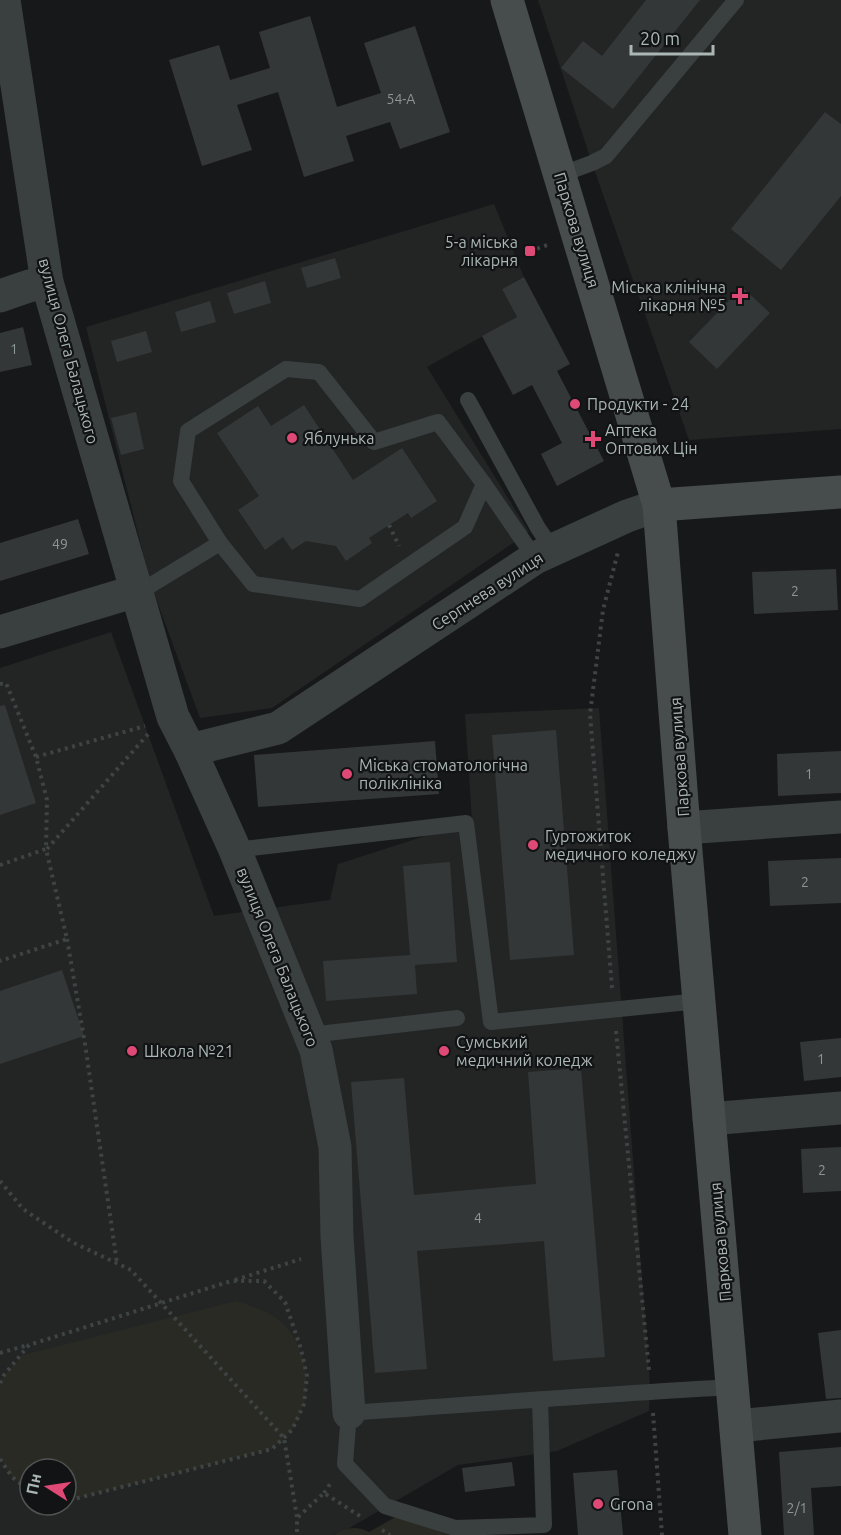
<svg xmlns="http://www.w3.org/2000/svg" width="841" height="1535" font-family="Ubuntu,sans-serif">
<style>
.built{fill:#232525;fill-rule:evenodd}
.green{fill:#292a23}
.building{fill:#343737}
.lines{fill:none;stroke-linecap:round;stroke-linejoin:round}
.path{stroke:#3e4443;stroke-width:4;stroke-dasharray:3 4.5;stroke-linecap:butt}
.lane{stroke:#3a3f3f;stroke-width:16}
.street{stroke:#3a3f3f;stroke-width:33}
.secondary{stroke:#474d4c;stroke-width:33}
.poi-dot{fill:#de4975;stroke:#121314;stroke-width:2}
.labels{text-anchor:middle;stroke-width:4.5;stroke-linejoin:round;paint-order:stroke}
.number-label{font-size:14px;fill:#8d9795}
.street-label{font-size:16px;fill:#abb7b4;stroke:#121314}
.poi-label{font-size:16px;fill:#abb7b4;stroke:#121314;text-anchor:start}
</style>
<rect width="100%" height="100%" fill="#171819"/>
<g class="built">
<polygon points="538,0 841,0 841,429 689,440 592,163"/>
<polygon points="494,204 524,277 502,289 517,317 427,367 529,532 272,708 200,718 151,585 86,327"/>
<path d="M 111,632 L 214,916 L 330,900 L 338,864 L 472,821 L 465,714 L 599,708 L 650,1385 L 649,1411 L 557,1451 L 458,1465 L 346,1530 L 333,1535 L 0,1535 L 0,668 ZM 30,1469 L 66,1469 L 66,1505 L 30,1505 Z"/>
</g>
<g class="green">
<path d="M 236,1301 C 254,1307 272,1312 285,1326 C 310,1352 314,1400 292,1430 C 287,1437 279,1443 272,1449 L 66,1501 L 66,1469 L 30,1469 L 30,1491 L 12,1477 L 0,1459 L 0,1383 L 4,1375 L 23,1355 Z"/>
<path d="M 399,1515 L 449,1535 L 334,1535 C 345,1528 356,1525 369,1532 Z"/>
</g>
<g class="building">
<polygon points="646,0 700,0 613,109 561,68 583,41 602,56"/>
<polygon points="310,16 337,107 381,93 364,43 415,26 450,132 400,149 390,122 346,136 354,161 304,177 278,92 237,105 252,150 202,166 169,60 219,45 230,80 270,68 259,32"/>
<polygon points="825,112 841,124 841,196 781,270 731,229"/>
<polygon points="335,258 341,278 307,288 301,268"/>
<polygon points="524,277 570,364 557,371 604,461 557,486 541,454 562,443 532,385 513,395 482,336 517,317 502,289"/>
<polygon points="265,281 271,303 234,314 227,293"/>
<polygon points="742,287 770,313 717,369 689,342"/>
<polygon points="210,301 216,322 181,332 175,312"/>
<polygon points="23,327 32,365 0,372 0,333"/>
<polygon points="146,331 152,352 117,362 111,341"/>
<polygon points="304,405 353,480 402,448 437,501 411,518 408,513 389,525 369,538 372,543 346,561 336,546 306,541 292,550 283,537 265,550 238,510 259,496 217,433 258,406 271,426"/>
<polygon points="136,412 144,449 121,455 111,418"/>
<polygon points="78,519 89,554 0,581 0,543"/>
<polygon points="836,569 838,610 754,614 752,572"/>
<polygon points="5,705 36,803 0,815 0,706"/>
<polygon points="556,730 574,955 510,960 492,735"/>
<polygon points="435,741 439,794 258,807 254,755"/>
<polygon points="841,751 841,793 778,796 777,754"/>
<polygon points="841,858 841,903 770,906 768,861"/>
<polygon points="450,862 457,962 415,965 417,994 326,1001 323,961 410,955 403,866"/>
<polygon points="62,970 84,1036 0,1064 0,991"/>
<polygon points="841,1038 841,1077 804,1081 800,1042"/>
<polygon points="581,1068 605,1357 553,1361 544,1241 417,1251 427,1369 375,1373 351,1082 404,1078 414,1195 536,1184 528,1072"/>
<polygon points="841,1147 841,1191 803,1193 801,1149"/>
<polygon points="841,1330 841,1398 826,1399 818,1333"/>
<polygon points="841,1447 841,1486 811,1488 814,1535 784,1535 779,1452"/>
<polygon points="512,1462 515,1486 465,1492 462,1468"/>
<polygon points="617,1470 623,1535 578,1535 573,1473"/>
</g>
<g class="lines">
<g class="path">
<polyline points="530,251 550,244"/>
<polyline points="389,525 399,546"/>
<polyline points="0,684 6,683 36,757 47,800 46,849"/>
<polyline points="36,757 145,726"/>
<polyline points="47,849 149,733"/>
<polyline points="0,865 46,849 67,939 0,961"/>
<polyline points="67,939 85,1044 117,1263"/>
<polyline points="612,988 590,714 603,610 618,552"/>
<polyline points="616,1031 649,1370"/>
<polyline points="0,1181 23,1209 72,1242 131,1270 284,1438 297,1517 297,1535"/>
<polyline points="235,1280 301,1259"/>
<polyline points="0,1353 28,1345"/>
<polyline points="0,1383 4,1375 29,1345 231,1281 264,1281 285,1302 301,1349 307,1376 304,1404 292,1430 272,1449 66,1501"/>
<polyline points="653,1413 662,1535"/>
<polyline points="0,1459 12,1477 30,1491"/>
<polyline points="324,1493 332,1481"/>
<polyline points="298,1517 324,1493 363,1518"/>
<polyline points="382,1530 390,1535"/>
</g>
<g class="lane">
<polyline points="560,175 592,163 606,156 736,0"/>
<polyline points="468,400 538,528 553,550"/>
<polyline points="220,543 181,481 188,431 286,369 319,372 374,442 438,422 484,484 535,558"/>
<polyline points="136,591 146,588 220,543 253,584 360,599 465,527 484,484"/>
<polyline points="235,850 466,823 491,1022 699,1001"/>
<polyline points="310,1035 457,1018"/>
<path d="M 540,1400 L 544,1525 L 455,1528 L 385,1506 L 345,1464 L 349,1413 C 477,1404 605,1394 733,1387"/>
</g>
<g class="street">
<polyline points="4,0 47,282 173,717 190,750 235,850 316,1050 335,1147 337,1237 349,1413"/>
<polyline points="0,296 29,286 47,282"/>
<polyline points="0,632 136,591"/>
<polyline points="190,750 278,728 535,558 627,516 659,505"/>
<polyline points="684,828 841,817"/>
<polyline points="709,1119 841,1108"/>
<polyline points="736,1426 841,1416"/>
</g>
<g class="secondary">
<polyline points="507,0 659,505 684,828 745,1535"/>
<polyline points="659,505 841,492"/>
</g>
</g>
<g class="poi-dot">
<rect x="524" y="245" width="12" height="12" rx="3"/>
<path d="M737 287h6v6h6v6h-6v6h-6v-6h-6v-6h6z"/>
<circle cx="575" cy="404" r="6"/>
<circle cx="292" cy="438" r="6"/>
<path d="M590 430h6v6h6v6h-6v6h-6v-6h-6v-6h6z"/>
<circle cx="347" cy="774" r="6"/>
<circle cx="533" cy="845" r="6"/>
<circle cx="132" cy="1051" r="6"/>
<circle cx="444" cy="1051" r="6"/>
<circle cx="598" cy="1504" r="6"/>
</g>
<g class="labels">
<g class="number-label">
<text x="401" y="104">54-А</text>
<text x="14" y="354">1</text>
<text x="60" y="549">49</text>
<text x="795" y="596">2</text>
<text x="809" y="779">1</text>
<text x="805" y="887">2</text>
<text x="821" y="1064">1</text>
<text x="822" y="1175">2</text>
<text x="478" y="1223">4</text>
<text x="797" y="1513">2/1</text>
</g>
<g class="street-label">
<text transform="translate(577 230) rotate(73)" y="6">Паркова вулиця</text>
<text transform="translate(69 351) rotate(75)" y="6">вулиця Олега Балацького</text>
<text transform="translate(487 591) rotate(-33)" y="6">Серпнева вулиця</text>
<text transform="translate(679 757) rotate(-94)" y="6">Паркова вулиця</text>
<text transform="translate(278 957) rotate(68)" y="6">вулиця Олега Балацького</text>
<text transform="translate(720 1242) rotate(-95)" y="6">Паркова вулиця</text>
</g>
<g class="poi-label">
<text x="518" y="248" text-anchor="end">5-а міська<tspan x="518" dy="18">лікарня</tspan></text>
<text x="726" y="293" text-anchor="end">Міська клінічна<tspan x="726" dy="18">лікарня №5</tspan></text>
<text x="587" y="410">Продукти - 24</text>
<text x="605" y="436">Аптека<tspan x="605" dy="18">Оптових Цін</tspan></text>
<text x="304" y="444">Яблунька</text>
<text x="359" y="771">Міська стоматологічна<tspan x="359" dy="18">поліклініка</tspan></text>
<text x="545" y="842">Гуртожиток<tspan x="545" dy="18">медичного коледжу</tspan></text>
<text x="456" y="1048">Сумський<tspan x="456" dy="18">медичний коледж</tspan></text>
<text x="144" y="1057">Школа №21</text>
<text x="610" y="1510">Grona</text>
</g>
</g>
<g transform="translate(48 1487) rotate(282)"><circle r="28" fill="#121314" stroke="#4f5554" stroke-width="1.5"/>
<path d="M0-4.5L10 22L0 15L-10 22Z" fill="#de4975"/>
<text y="-9" font-size="16" font-weight="bold" text-anchor="middle" fill="#abb7b4">Пн</text>
</g>
<path d="M631 45v9h82v-9" fill="none" stroke="#abb7b4" stroke-width="3"/>
<text x="640" y="45" font-size="18" fill="#abb7b4" stroke="#121314" stroke-width="4.5" paint-order="stroke">20 m</text>
</svg>
